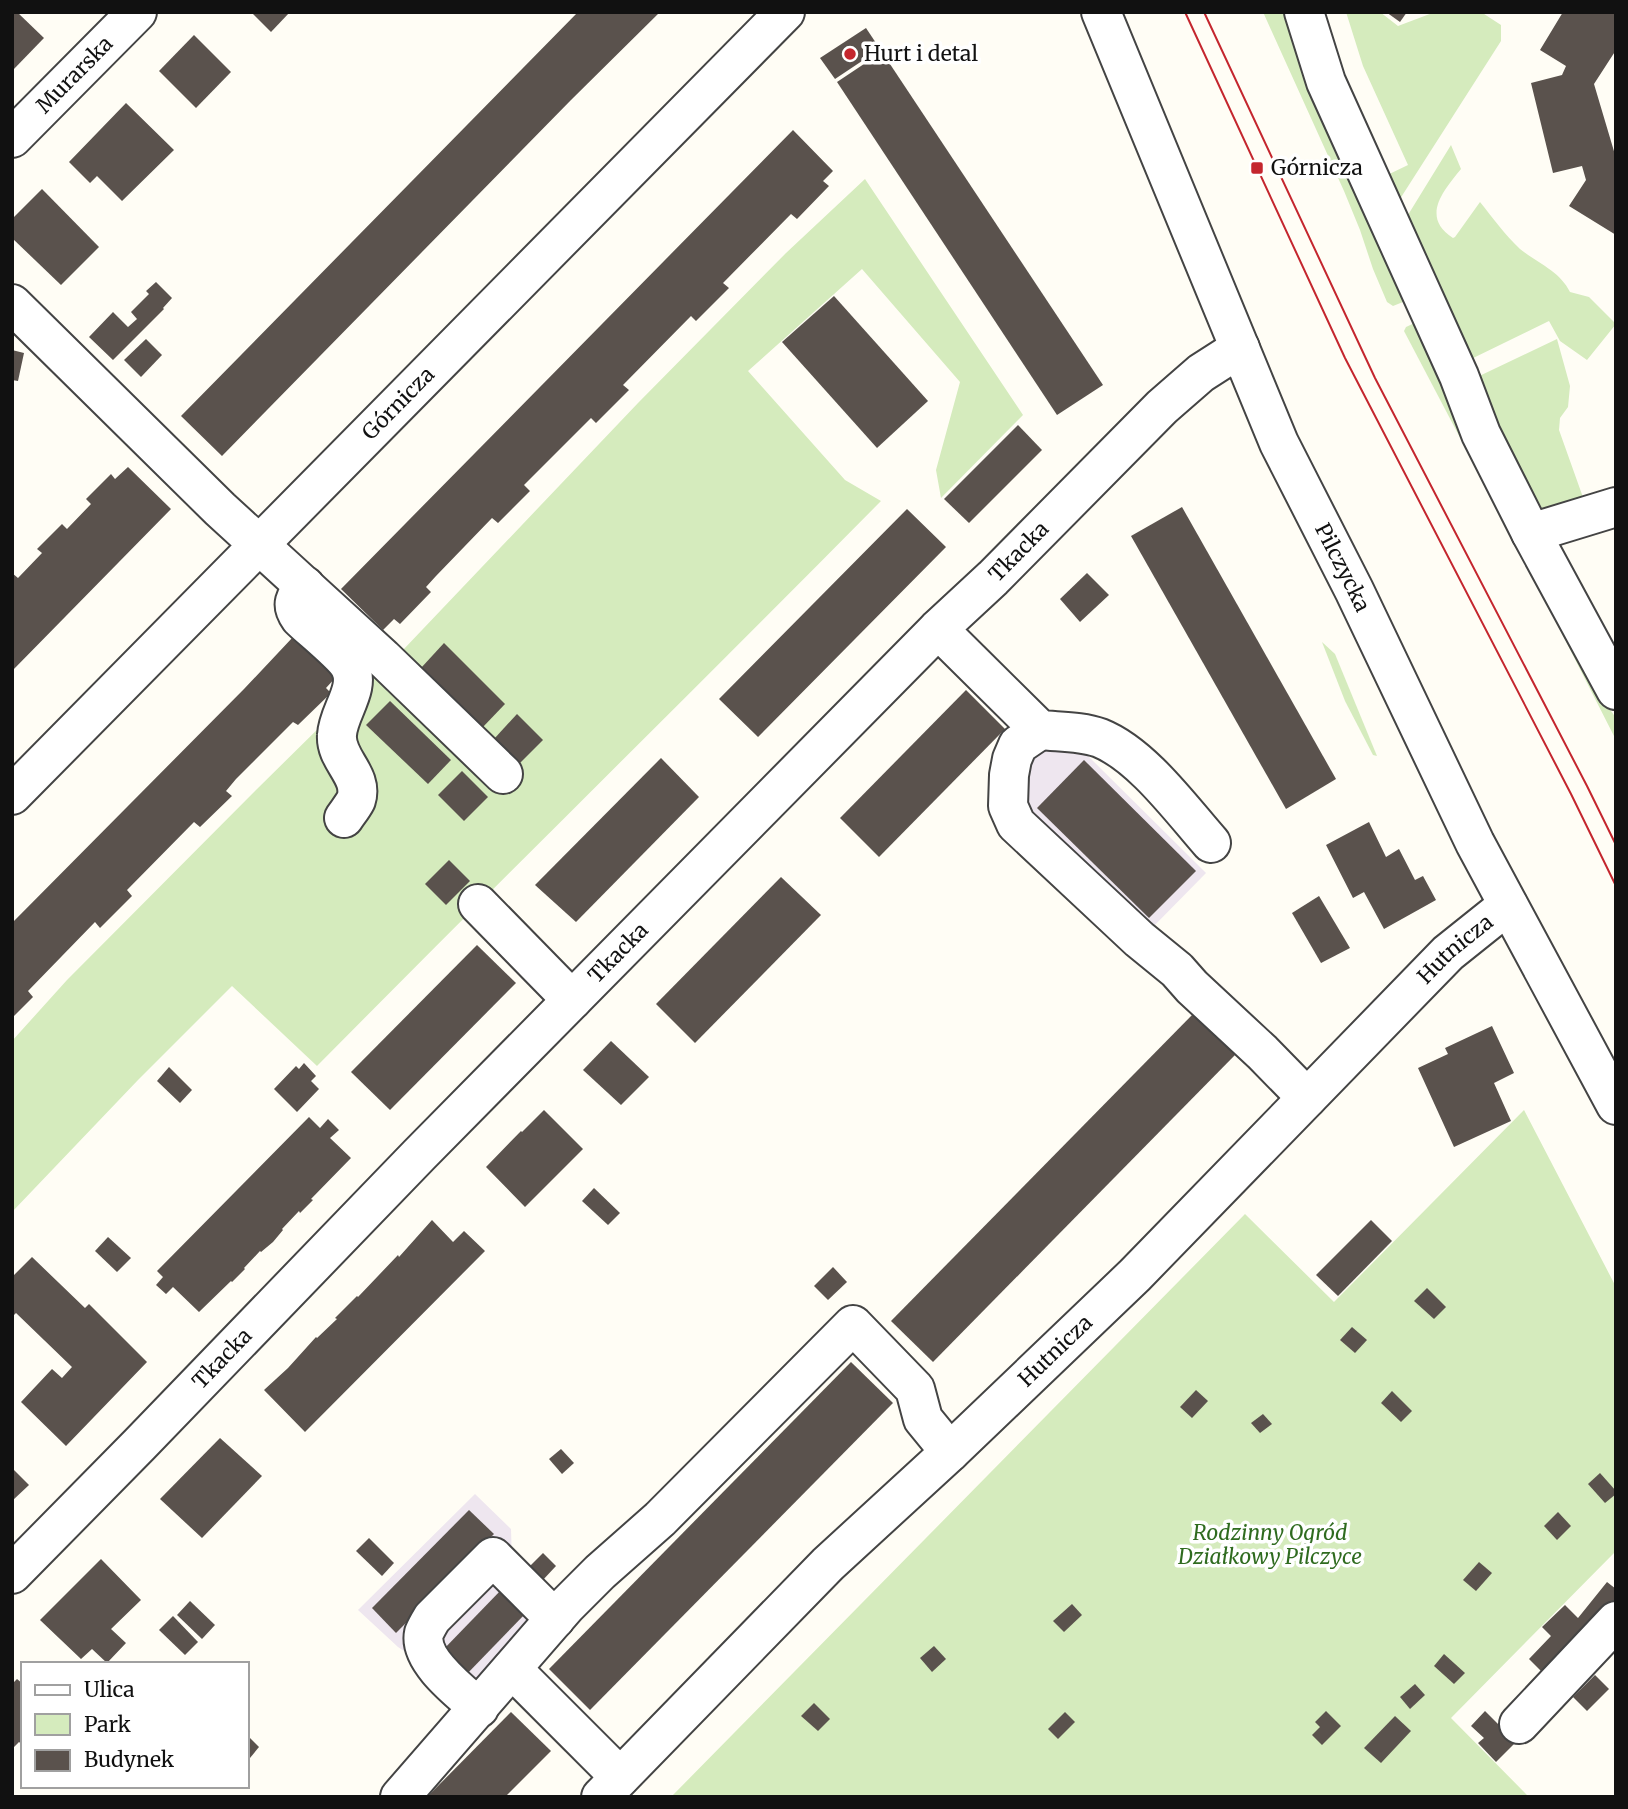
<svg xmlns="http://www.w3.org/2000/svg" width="1628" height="1809" font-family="Merriweather,serif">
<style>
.industrial{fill:#eee6ef}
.green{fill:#d5ebbd}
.building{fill:#5a524d}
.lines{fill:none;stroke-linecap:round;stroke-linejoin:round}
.minor-casing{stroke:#444;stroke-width:42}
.minor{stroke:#fff;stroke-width:38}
.tram{stroke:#c4262e;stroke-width:2}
.poi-dot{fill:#c4262e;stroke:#fff;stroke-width:2.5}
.labels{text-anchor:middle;stroke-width:7;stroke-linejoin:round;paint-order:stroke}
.poi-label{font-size:21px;fill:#111;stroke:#fff;text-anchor:start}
.street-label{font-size:21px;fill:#111;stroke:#fff}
.park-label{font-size:21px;font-style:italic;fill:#2f6b1f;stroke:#fff}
</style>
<rect width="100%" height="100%" fill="#fffdf5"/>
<g class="industrial">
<polygon points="1040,748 1084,752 1206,873 1148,932 1022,809 1031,756"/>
<polygon points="475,1494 511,1529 512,1562 555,1602 470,1696 398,1647 358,1610"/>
</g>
<g class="green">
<polygon points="1263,12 1287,12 1408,300 1393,306 1387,302 1373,269 1360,230 1344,191"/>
<polygon points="1346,12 1380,12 1398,26 1435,12 1481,12 1501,25 1501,41 1398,202 1381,178 1408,165 1363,66"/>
<path d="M 1451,145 L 1461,169 C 1444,190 1420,217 1453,238 L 1455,237 L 1480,202 C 1493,218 1505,235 1520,249 C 1537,263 1560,271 1570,292 L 1589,297 L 1616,324 L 1587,360 L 1560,341 L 1549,321 L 1465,362 L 1403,223 Z"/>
<path d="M 865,179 L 1023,415 L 941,498 L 936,470 L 960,382 L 862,269 L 748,371 L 845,480 L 881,501 C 694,690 504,877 317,1066 L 232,986 L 138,1080 L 12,1212 L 12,1041 L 67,980 L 256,790 L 330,717 L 403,650 L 638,403 L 786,253 Z"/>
<polygon points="1419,321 1508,529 1404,331 1406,327"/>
<polygon points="1557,339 1570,386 1568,407 1560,418 1559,430 1585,503 1551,512 1537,510 1473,379"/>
<polygon points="1523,557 1604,701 1616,718 1616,740"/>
<polygon points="1322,642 1335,654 1377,756 1373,755 1345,701"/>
<polygon points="1524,1110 1616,1287 1616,1551 1451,1718 1529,1797 671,1797 1245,1214 1334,1302"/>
</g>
<g class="building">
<polygon points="12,12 17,12 44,38 12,71"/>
<polygon points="251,12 290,12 271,32"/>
<polygon points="578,12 660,12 571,100 222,456 181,416"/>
<polygon points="1386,12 1407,12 1400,22"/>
<polygon points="1563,12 1616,12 1616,50 1594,84 1616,158 1616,235 1569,206 1586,180 1582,166 1553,173 1531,83 1562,75 1566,66 1540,50"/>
<polygon points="866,28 880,49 835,79 820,58"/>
<polygon points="194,35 231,72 196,108 159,71"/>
<polygon points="882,52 1103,385 1057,415 837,82"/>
<polygon points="126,103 174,150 122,201 97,176 90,183 69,162"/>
<polygon points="793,130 833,171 823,181 829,186 797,219 791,214 723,283 729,288 696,321 691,316 623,385 629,390 596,423 591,418 524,485 530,491 498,523 492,518 436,576 426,587 431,592 400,624 394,619 383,630 341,589"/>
<polygon points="42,189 99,247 61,285 12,238 12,219"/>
<polygon points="156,282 172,298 163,308 164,309 113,360 89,337 113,312 128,327 137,319 131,312 149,294 146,291"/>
<polygon points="834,296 928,401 877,448 782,342"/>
<polygon points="146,339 162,355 141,377 124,360"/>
<polygon points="12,350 24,353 18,381 12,380"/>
<polygon points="1018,425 1042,450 969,523 944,499"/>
<polygon points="128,467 171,509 12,671 12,573 18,578 42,553 37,549 62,524 67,529 91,504 86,499 111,474 115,479"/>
<polygon points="1182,507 1336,779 1286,809 1131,536"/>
<polygon points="907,509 946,547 758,737 757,736 719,699"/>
<polygon points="1087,573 1109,595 1080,622 1060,599"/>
<polygon points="293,637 336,677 326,688 331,693 298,725 293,722 236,779 226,791 232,796 200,827 194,822 127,890 132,896 100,928 95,922 28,991 33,997 12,1018 12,923 244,689"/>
<polygon points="444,643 505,704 482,728 421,668"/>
<polygon points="966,690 1005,729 879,857 840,818"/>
<polygon points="390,701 451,760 428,784 366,725"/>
<polygon points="517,714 543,740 519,764 494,739"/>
<polygon points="661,758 699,797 576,922 535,885"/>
<polygon points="1084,760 1196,871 1149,918 1037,808"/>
<polygon points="462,771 488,797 464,821 438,795"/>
<polygon points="1369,822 1386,857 1399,849 1415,880 1423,876 1436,900 1384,929 1364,892 1353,898 1326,845"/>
<polygon points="449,860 470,881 446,905 425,884"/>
<polygon points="781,877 821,915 695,1043 656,1004"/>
<polygon points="1319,896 1350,948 1321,963 1292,913"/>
<polygon points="477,945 516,983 390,1110 351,1072"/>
<polygon points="1194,1013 1235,1055 933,1362 891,1321"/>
<polygon points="1492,1026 1514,1073 1494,1083 1511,1121 1454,1147 1418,1068 1448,1054 1445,1048"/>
<polygon points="611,1041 649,1077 621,1105 583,1070"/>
<polygon points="304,1063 316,1076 311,1081 319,1089 297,1112 274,1089 296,1066 299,1069"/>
<polygon points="169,1067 192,1090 180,1103 157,1081"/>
<polygon points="544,1110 583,1149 525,1207 486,1167 521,1131 522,1132"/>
<polygon points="309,1117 320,1128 328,1119 339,1130 330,1138 351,1158 311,1199 313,1200 300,1213 299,1211 282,1229 283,1230 273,1242 261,1252 260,1251 244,1268 245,1269 232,1282 231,1281 199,1312 173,1287 166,1294 156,1285 163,1277 157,1271"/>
<polygon points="594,1188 620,1213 608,1225 582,1201"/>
<polygon points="432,1220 453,1242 464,1231 485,1251 305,1432 264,1390 288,1368 316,1337 317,1338 337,1319 335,1318 357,1296 358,1297 398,1255 399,1257"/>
<polygon points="1371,1220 1392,1241 1338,1296 1316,1275"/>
<polygon points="108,1237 131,1258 117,1272 95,1251"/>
<polygon points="32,1257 85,1308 89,1304 147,1362 66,1446 21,1402 52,1369 62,1378 72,1367 16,1313 12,1317 12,1277"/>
<polygon points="833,1267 847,1282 828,1300 814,1286"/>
<polygon points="1427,1288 1446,1307 1434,1319 1414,1301"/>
<polygon points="1352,1327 1367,1340 1355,1353 1340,1340"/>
<polygon points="851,1362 893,1403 590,1710 549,1669"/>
<polygon points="1196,1390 1208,1401 1192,1418 1180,1407"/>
<polygon points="1392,1391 1412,1411 1401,1422 1381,1403"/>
<polygon points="1263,1414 1272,1424 1260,1433 1251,1423"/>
<polygon points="220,1438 262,1476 202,1538 160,1499"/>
<polygon points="561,1449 574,1463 562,1474 549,1459"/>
<polygon points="12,1468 29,1485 12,1501"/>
<polygon points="1600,1473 1616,1491 1616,1494 1605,1503 1588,1484"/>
<polygon points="469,1510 494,1534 396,1633 372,1608"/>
<polygon points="1558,1512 1571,1526 1557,1540 1544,1526"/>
<polygon points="369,1538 394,1563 382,1576 356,1551"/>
<polygon points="543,1553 556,1566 541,1582 527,1569"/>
<polygon points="101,1559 141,1600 111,1629 126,1643 107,1663 92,1649 81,1659 40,1620"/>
<polygon points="1479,1562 1492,1573 1476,1591 1463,1580"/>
<polygon points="1607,1582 1616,1589 1616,1600 1584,1639 1547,1677 1529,1659 1551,1636 1542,1627 1565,1605 1578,1618"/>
<polygon points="502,1589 526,1613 464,1677 440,1653"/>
<polygon points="190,1601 215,1625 202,1639 177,1615"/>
<polygon points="1072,1604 1082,1615 1064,1632 1053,1621"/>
<polygon points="173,1616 198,1642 185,1655 159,1630"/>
<polygon points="934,1646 946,1659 932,1672 920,1658"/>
<polygon points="1444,1654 1465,1673 1454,1684 1434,1666"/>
<polygon points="1595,1675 1609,1689 1587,1711 1573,1697"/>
<polygon points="17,1679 23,1684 23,1745 19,1742 12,1749 12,1684"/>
<polygon points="1415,1684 1425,1695 1410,1709 1400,1697"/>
<polygon points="814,1703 830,1719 818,1731 801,1716"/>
<polygon points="1326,1711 1341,1726 1322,1745 1312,1735 1320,1727 1315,1722"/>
<polygon points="1485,1711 1516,1742 1496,1762 1478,1743 1484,1738 1471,1726"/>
<polygon points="511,1712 551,1751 505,1797 427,1797"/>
<polygon points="1065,1712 1075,1722 1058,1739 1048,1729"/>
<polygon points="1395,1716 1411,1731 1381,1763 1364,1748"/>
<polygon points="249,1737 259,1747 250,1758 247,1755 247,1739"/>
</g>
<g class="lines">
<defs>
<g id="minor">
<path id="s1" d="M 1101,12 L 1279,443 L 1354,590 L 1475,843 L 1616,1105"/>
<polyline points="1304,12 1326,82 1459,376 1481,434 1531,533 1616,690"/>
<path id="s2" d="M 12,138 L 137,12"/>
<polyline points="12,304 220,509 383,658 503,774"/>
<polyline points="1531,533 1616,507"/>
<path d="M 305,586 C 295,598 290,604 300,618 C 311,629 344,655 350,667 C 361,689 338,712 337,735 C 335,760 364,775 356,800 C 353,806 348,812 344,818"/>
<path d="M 938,629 L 1040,730 C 1060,732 1081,731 1100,738 C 1142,755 1181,809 1211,843"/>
<polyline points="1040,730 1018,745 1012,759 1009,775 1008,806 1016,824 1139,939 1177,970 1192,987 1262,1052 1307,1098"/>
<path id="s3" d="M 12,795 L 785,12"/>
<polyline points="478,904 572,1000"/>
<path id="s4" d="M 12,1574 L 140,1444 L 419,1155 L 938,629 L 993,578 L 1162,407 L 1201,373 L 1240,348"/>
<polyline points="512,1669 620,1777"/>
<path d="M 479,1708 C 461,1692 418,1660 424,1633 C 426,1628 429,1623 432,1618 L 493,1557 L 555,1619"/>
<polyline points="1519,1724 1616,1621"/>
<polyline points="400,1797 566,1606 600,1572 660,1519 853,1325 915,1389 923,1419 950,1452"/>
<path id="s5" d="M 601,1797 L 828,1564 L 950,1452 L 1135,1275 L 1448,953 L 1508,905"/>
</g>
</defs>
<use href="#minor" class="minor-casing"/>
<use href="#minor" class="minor"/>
<g class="tram">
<polyline points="1185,12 1345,358 1571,794 1616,886"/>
<polyline points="1204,12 1375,378 1587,786 1616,845"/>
</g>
</g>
<g class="poi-dot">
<circle cx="850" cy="54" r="7"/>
<rect x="1250" y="161" width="14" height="14" rx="3.5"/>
</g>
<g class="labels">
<g class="poi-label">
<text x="864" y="61">Hurt i detal</text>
<text x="1271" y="175">Górnicza</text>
</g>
<g class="street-label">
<text dy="7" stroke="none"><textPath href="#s2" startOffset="89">Murarska</textPath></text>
<text dy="7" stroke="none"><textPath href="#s3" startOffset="550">Górnicza</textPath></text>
<text dy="7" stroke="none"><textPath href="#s4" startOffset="1435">Tkacka</textPath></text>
<text dy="7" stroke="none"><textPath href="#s1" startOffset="606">Pilczycka</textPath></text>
<text dy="7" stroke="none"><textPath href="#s5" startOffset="1204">Hutnicza</textPath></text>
<text dy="7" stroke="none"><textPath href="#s4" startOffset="868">Tkacka</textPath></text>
<text dy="7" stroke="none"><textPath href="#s5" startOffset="637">Hutnicza</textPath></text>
<text dy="7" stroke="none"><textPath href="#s4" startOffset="301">Tkacka</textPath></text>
</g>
<g class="park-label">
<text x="1270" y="1540">Rodzinny Ogród<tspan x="1270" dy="24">Działkowy Pilczyce</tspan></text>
</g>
</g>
<rect width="1628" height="1809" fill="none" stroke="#111111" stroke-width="28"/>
<rect x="21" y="1662" width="228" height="126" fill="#ffffff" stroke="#a0a0a0" stroke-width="2"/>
<rect x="35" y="1685" width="35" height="10" fill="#ffffff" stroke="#a0a0a0" stroke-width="2"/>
<text x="84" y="1697" font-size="21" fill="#111111">Ulica</text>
<rect x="35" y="1714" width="35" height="21" fill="#d5ebbd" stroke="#a0a0a0" stroke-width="2"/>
<text x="84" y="1732" font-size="21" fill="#111111">Park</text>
<rect x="35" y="1750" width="35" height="21" fill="#5a524d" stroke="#a0a0a0" stroke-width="2"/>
<text x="84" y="1767" font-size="21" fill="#111111">Budynek</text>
</svg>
